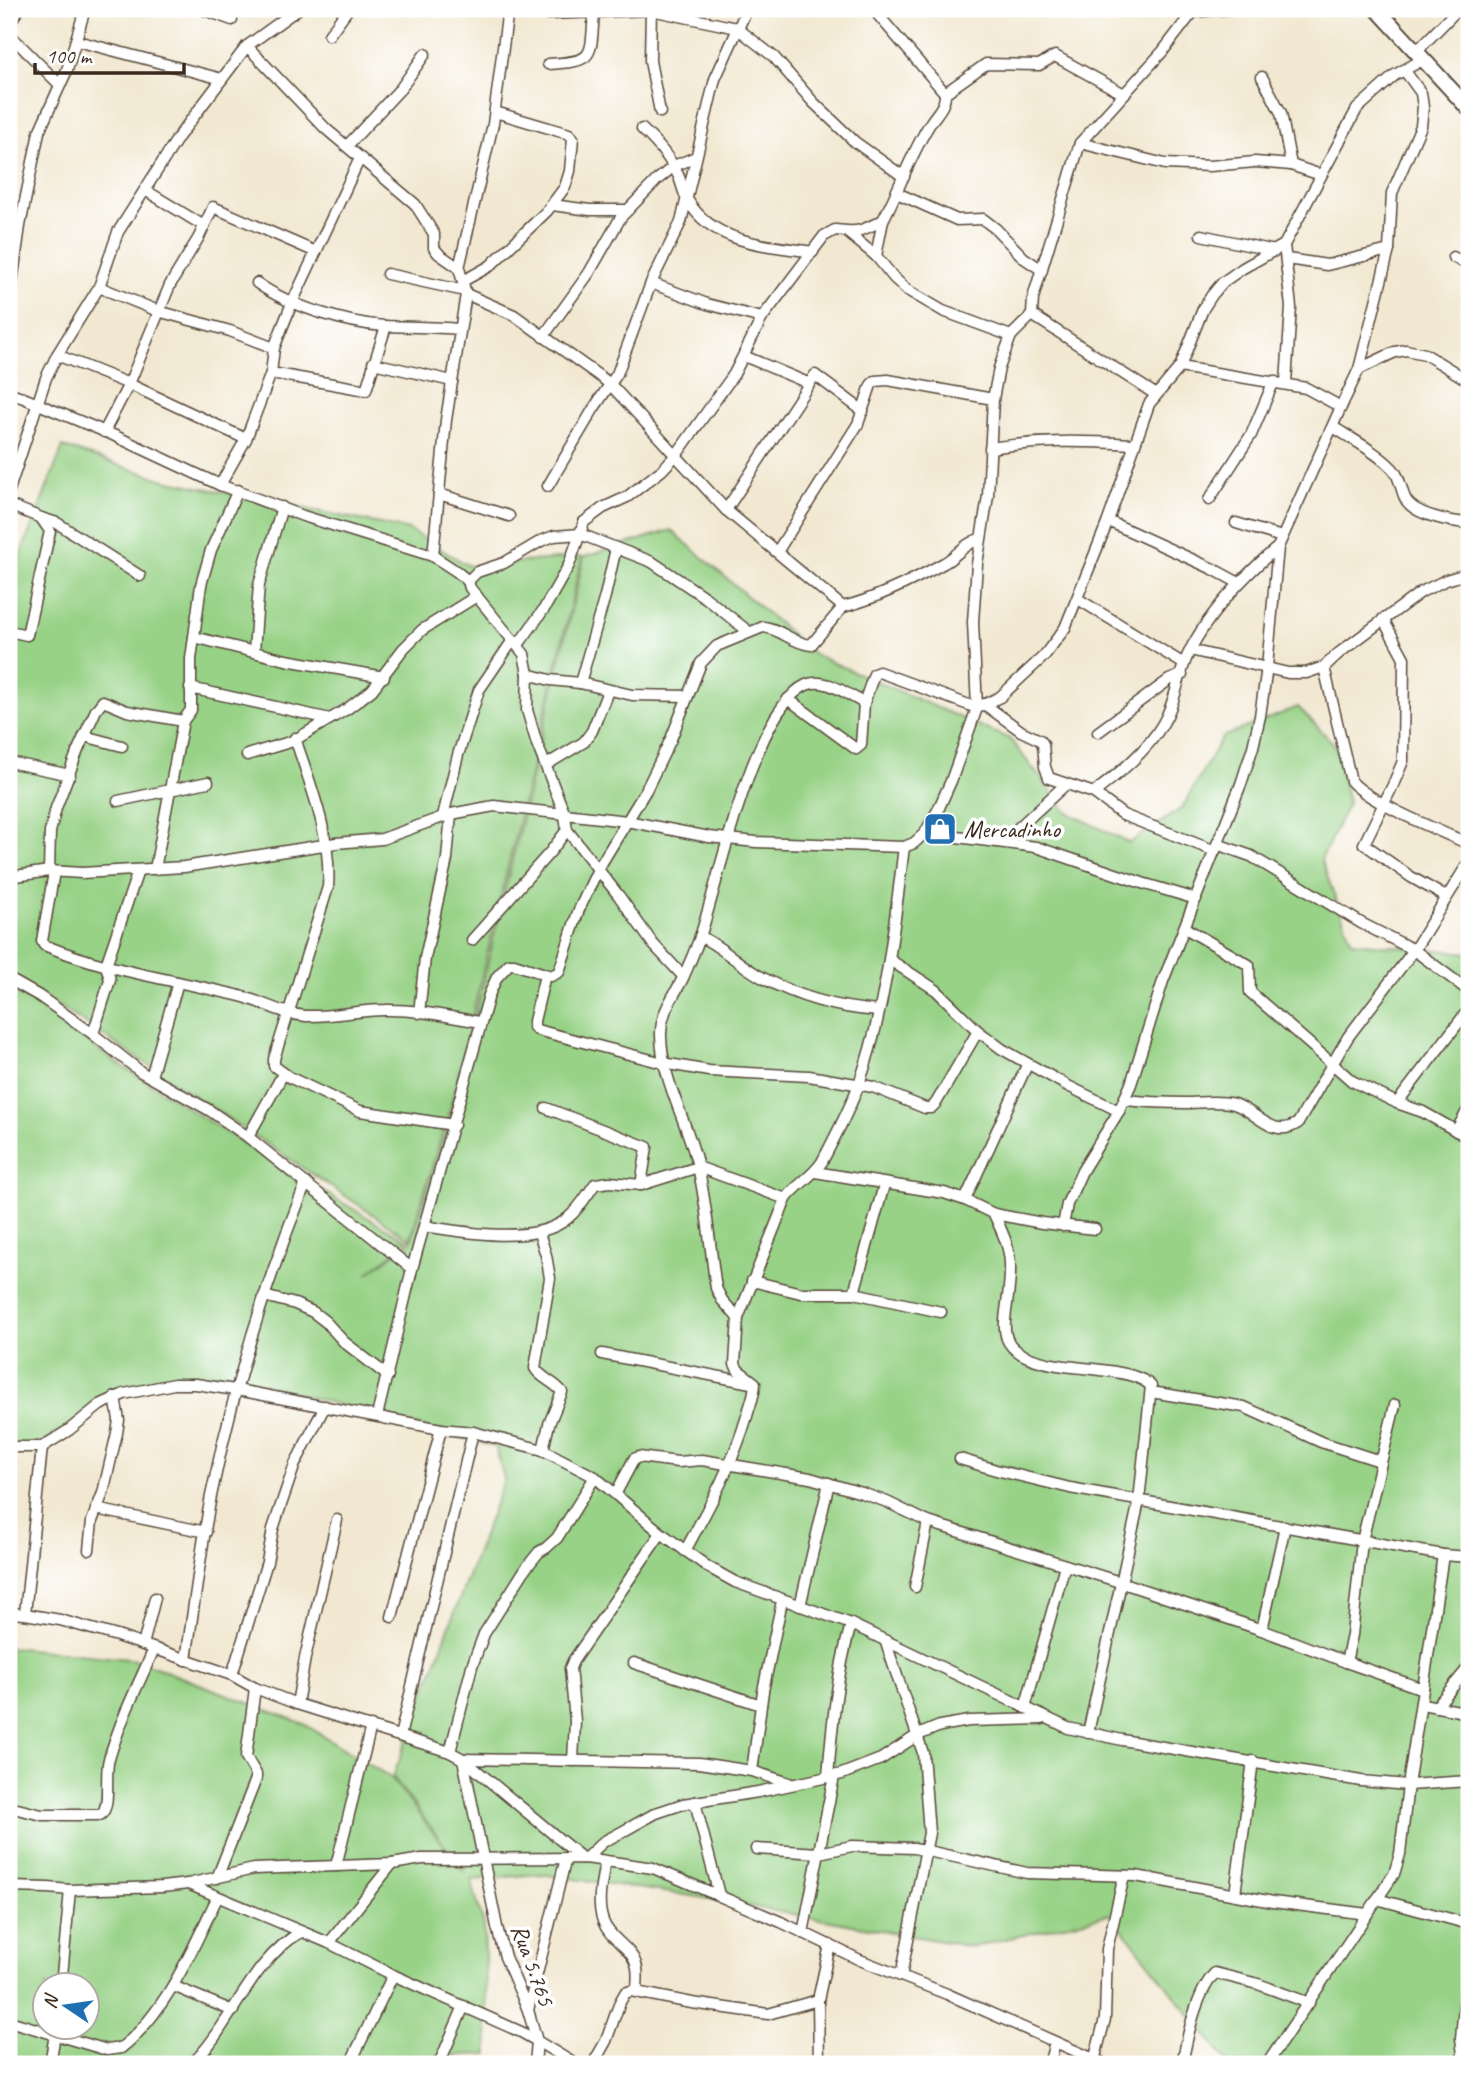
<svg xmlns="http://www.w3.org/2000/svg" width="1478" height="2073" font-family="Caveat,sans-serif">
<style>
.green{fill:#97d286;stroke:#697e52;stroke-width:2;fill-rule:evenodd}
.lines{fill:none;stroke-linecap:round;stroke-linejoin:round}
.street-casing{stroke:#564639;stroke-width:13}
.secondary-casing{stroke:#564639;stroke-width:18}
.street{stroke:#fff;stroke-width:10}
.secondary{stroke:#fff;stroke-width:14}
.labels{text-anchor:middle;stroke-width:7;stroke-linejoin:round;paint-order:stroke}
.poi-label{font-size:24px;fill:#3b2a1e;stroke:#fff;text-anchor:start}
.street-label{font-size:24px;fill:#3b2a1e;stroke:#fff}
</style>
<rect width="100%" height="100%" fill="#fff"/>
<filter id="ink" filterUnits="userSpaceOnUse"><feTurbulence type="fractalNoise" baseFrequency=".0143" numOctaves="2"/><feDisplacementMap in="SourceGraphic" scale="14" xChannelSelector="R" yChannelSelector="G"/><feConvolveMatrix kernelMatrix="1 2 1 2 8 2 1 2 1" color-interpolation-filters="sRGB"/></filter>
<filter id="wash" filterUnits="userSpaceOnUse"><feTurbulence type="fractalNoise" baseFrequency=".00686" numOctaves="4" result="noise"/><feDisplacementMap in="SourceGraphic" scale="28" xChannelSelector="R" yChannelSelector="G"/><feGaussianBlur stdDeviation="1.57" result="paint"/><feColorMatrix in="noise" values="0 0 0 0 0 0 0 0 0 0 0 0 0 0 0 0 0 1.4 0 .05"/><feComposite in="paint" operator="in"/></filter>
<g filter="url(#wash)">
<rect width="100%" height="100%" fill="#f2e8d1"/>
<g class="green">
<polygon points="63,447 165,480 409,530 469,566 582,557 451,1105 410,1239 39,993 9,976 9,584"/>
<path d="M 671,530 L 815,655 L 1010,739 L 1067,812 L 1129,843 L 1182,808 L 1222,737 L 1298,707 L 1335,745 L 1348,803 L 1321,860 L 1352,942 L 1469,953 L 1469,2064 L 1229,2064 L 1110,1914 L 973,1947 L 699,1897 L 540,1874 L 471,1880 L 484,1926 L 488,2054 L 414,2057 L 379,2064 L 9,2064 L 9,1647 L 137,1660 L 304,1724 L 391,1778 L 465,1873 L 393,1777 L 504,1480 L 496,1447 L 231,1376 L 131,1387 L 94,1401 L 84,1415 L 40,1445 L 9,1444 L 9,989 L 36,1003 L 111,1059 L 271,1161 L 408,1241 L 367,1274 L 411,1242 L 454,1105 L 584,557 ZM 46,1986 L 88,1986 L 88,2028 L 46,2028 Z"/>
</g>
</g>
<g filter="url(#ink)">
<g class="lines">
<defs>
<g id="street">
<polyline points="202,9 232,20"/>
<polyline points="507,9 549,14 651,10 737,28 774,57 813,102 855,142 904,177"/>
<polyline points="651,9 650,61 660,112"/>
<polyline points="873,9 945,93"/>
<polyline points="1150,9 1193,12 1232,9"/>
<polyline points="9,23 19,9"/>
<polyline points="9,34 60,85"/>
<polyline points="329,35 348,9"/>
<polyline points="77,41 222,79"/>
<polyline points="247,46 326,129 415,204 434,234 434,248 439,254 459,268"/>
<polyline points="1416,52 1458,9"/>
<path d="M 548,64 C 596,61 590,58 594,13"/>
<polyline points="1262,77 1281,113 1291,165"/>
<path d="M 642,129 C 657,143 670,157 678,175 C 682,183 683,193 688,201 C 715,245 768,245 813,252"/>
<polyline points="1080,143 1165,164 1210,166 1255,162 1291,165 1321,175"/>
<polyline points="347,146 401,88 425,54"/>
<polyline points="145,190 204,226"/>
<polyline points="897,193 957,220 983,219 996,229 1024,258 1042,270"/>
<polyline points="552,205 590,210 628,210"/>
<polyline points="848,233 876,256 894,278 907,290 943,311 1011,336 1032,315 1155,394"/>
<polyline points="1201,235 1275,251"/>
<polyline points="1284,245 1291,307 1286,383"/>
<polyline points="876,256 883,220"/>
<polyline points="1453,257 1469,265"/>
<polyline points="1287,259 1327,265 1389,250"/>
<polyline points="387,274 465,291"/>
<polyline points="463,281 490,266 547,211 565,187 570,171 573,138 569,134 495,112"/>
<path d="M 257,283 C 289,306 345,323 384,326 C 410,327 435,327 460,329"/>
<polyline points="651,283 707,304 762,318"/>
<polyline points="99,287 158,311 230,331 274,348"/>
<path d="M 466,294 L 514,315 L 609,383 L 726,510 L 843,607 C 878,598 912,581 944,563 C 956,557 966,542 980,539"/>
<polyline points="9,304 20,226 39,132 67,70 85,9"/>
<polyline points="1032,315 1033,298 1080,143 1163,51 1193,12 1190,9"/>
<polyline points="543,337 589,273 621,217 657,180 674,166 696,157"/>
<polyline points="57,355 129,384 246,439"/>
<polyline points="744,356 808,383"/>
<polyline points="373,363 452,381"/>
<polyline points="1180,367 1203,309 1212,295 1223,282 1243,268 1284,245 1357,109 1395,75 1424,59"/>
<polyline points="1359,369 1389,250 1392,193 1421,126 1423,107 1421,93 1405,71"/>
<polyline points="271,373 366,390 386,326"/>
<polyline points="9,392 113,435 220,485 303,516 433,556 456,571 468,581 470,588 524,654 528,674 527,710 537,744 565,815 567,830 619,896 653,944 683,976"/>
<path d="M 1333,427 C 1352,439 1375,451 1392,468 C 1400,476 1400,487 1405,498 C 1412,515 1452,522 1469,523"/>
<polyline points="104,432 129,384 170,285 199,237 213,207 316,252"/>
<path d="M 990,448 C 1042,440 1081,441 1133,444"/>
<polyline points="220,485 246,439 271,373 274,348 292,303 360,158"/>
<polyline points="548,486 594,408 617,374 651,283 681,222 715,79 747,9"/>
<polyline points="9,490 46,378 57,355 99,287 118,232 179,136 247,46 298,9"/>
<polyline points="439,494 509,516"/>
<polyline points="1209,500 1251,435 1274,381"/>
<polyline points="9,505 41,518 50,531 27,635 9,631"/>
<polyline points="726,510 815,375 863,411"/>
<polyline points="41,518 57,523 140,576"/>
<polyline points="1108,521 1213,569 1239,583"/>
<polyline points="1236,523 1282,537"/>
<polyline points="777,552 858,424 871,385 875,381 888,380 993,399"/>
<polyline points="433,556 446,420 466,294 459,268 493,124 508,9"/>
<polyline points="468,581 477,572 504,563 541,541 554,536 580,534 652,562 706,598 749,632"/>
<polyline points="1078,599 1184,664"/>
<polyline points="1383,619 1404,658 1403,761 1393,785 1364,844 1411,877 1446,897"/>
<polyline points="194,637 286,660 384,677"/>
<path d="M 518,645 L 544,609 L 569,565 L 584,522 L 603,508 L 627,497 L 662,470 L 677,454 L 734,374 L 762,318 L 824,236 L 835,230 C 859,233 862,231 883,220 C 900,188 911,153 931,122 C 937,113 946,105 945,93 L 986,64 L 1039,65 L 1055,56 L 1124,94"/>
<polyline points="1190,650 1288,673 1306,673 1324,667 1339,653 1421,592 1446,580 1469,573"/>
<polyline points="254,651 259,585 282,507"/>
<path d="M 1324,667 L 1351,781 C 1370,803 1440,831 1469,844"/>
<polyline points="528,674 550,680 580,683 632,695 687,696"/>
<polyline points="580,683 605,596 616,548"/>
<polyline points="190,688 330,719"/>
<polyline points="788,699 856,749 861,745 864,703"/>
<polyline points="984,704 1021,731 1040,740 1043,744 1045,767 1049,778 1094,793 1123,815 1215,851"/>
<polyline points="1098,732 1169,680 1182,675"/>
<polyline points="84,736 122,746"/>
<path d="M 295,738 C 310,784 332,837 328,887 L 274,1059 L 274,1066 L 289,1077 L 360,1111 L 454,1125"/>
<polyline points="247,755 293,741 347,709 372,690 403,649 422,630 477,596"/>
<polyline points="9,762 70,775"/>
<polyline points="546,765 584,742 592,731 608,691"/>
<path d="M 1094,793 C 1119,773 1146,752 1162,725 C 1175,704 1177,681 1186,659 C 1203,619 1245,574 1278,547"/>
<polyline points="118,801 208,782"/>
<polyline points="443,816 458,755 479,690 513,640"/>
<polyline points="925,833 1036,847 1142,883 1196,899"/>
<polyline points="1004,841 1065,785"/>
<polyline points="1217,844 1251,856 1361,923 1414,950 1469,991"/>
<polyline points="155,869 183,721 191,710 191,659 201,585 211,550 238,490"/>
<polyline points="49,871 50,832 56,808 78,750 96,710 103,701 127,711 183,721"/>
<path d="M 54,872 L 42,941 L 44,945 C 107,971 175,980 240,996 C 263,1002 281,1014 306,1016 C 332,1017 358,1010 385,1010 C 417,1009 449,1017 480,1022"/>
<polyline points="9,877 49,871 82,873 184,867 336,843 382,839 451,814 494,806 627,821 709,837 756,842 904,847 914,843 925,833 938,810 951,781 977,708 973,622 977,564 988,496 993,399 999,368 1011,336"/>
<polyline points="1185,928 1249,965 1250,992 1352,1081 1397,1103 1423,1112 1469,1138"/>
<path d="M 700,936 C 723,948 741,966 763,978 C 798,997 839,1008 878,1011"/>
<polyline points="472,940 551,851 567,830"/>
<polyline points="890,960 936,990 978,1031 1002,1049 1068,1086 1119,1111"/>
<polyline points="545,975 534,1021 534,1027 537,1030 663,1063 709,1071 809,1076 873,1087 925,1108 931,1108 936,1103 978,1031"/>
<polyline points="9,979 39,996 93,1034 141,1072 209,1110 248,1137 412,1269"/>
<polyline points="419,1013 425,958 447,859 451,814"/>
<polyline points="93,1034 110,980 106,965 138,871"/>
<polyline points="151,1077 178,982"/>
<path d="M 1124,1100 C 1145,1102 1164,1103 1185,1103 C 1200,1103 1219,1100 1234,1104 C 1257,1111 1272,1140 1298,1123 L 1348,1037 L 1414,950 L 1469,862"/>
<polyline points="1397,1103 1469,1009"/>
<polyline points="546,1108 647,1147 641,1185"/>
<polyline points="1456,1131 1469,1108"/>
<polyline points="248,1137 283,1074"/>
<polyline points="815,1172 944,1193 965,1200 994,1214 1042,1223 1095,1229"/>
<polyline points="965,1200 1027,1065"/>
<path d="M 994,1214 C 1001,1230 1010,1246 1010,1265 C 1012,1320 979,1352 1058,1365 C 1080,1369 1136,1369 1151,1386 L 1139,1501 L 1088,1733"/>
<path d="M 424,1226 C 464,1232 535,1246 568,1218 C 579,1209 587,1195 595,1184 L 610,1182 L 641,1185 L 698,1167 L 786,1199"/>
<polyline points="1063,1226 1067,1204 1082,1171 1119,1111 1131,1084 1163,981 1241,784 1253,747 1260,716 1267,667 1278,547 1341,407 1359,369 1395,352 1406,350 1425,354 1469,381"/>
<path d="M 539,1233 L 546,1255 L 550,1278 L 535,1368 C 540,1378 555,1382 562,1392 L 549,1424 L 543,1450"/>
<polyline points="752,1281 801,1293 854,1293 941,1312"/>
<polyline points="854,1293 884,1185"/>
<polyline points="264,1296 295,1304 313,1312 326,1322 344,1342 388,1376"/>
<path d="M 738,1318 L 786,1199 C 796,1185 812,1177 822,1162 C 835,1137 849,1111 859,1084 C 886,1008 894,926 904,847"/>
<polyline points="602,1354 751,1383"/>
<polyline points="1151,1392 1244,1407 1321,1442 1380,1461"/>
<path d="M 377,1416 L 412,1269 L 489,995 L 497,977 L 509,964 L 514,964 L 551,976 L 559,972 L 578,912 L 598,869 L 646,790 L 671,739 L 701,663 L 717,646 L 763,627 C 780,628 791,643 811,645 L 843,607"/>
<polyline points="9,1447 42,1447 69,1430 100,1405 124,1394 174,1384 196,1384 248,1392 441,1429 473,1432 543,1450 595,1477 661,1533 708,1567 735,1582 851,1624 1068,1728 1122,1740 1361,1781 1408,1785 1469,1781"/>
<polyline points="960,1459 996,1470 1070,1488 1443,1555 1469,1557"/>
<polyline points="616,1493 634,1459 639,1457 678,1462 702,1460 810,1478 862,1493 887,1502 928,1522 1123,1583 1262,1630 1346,1662 1423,1689 1408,1785 1400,1854 1394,1874 1267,2064"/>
<polyline points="96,1509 206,1532"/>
<polyline points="89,1550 92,1521 103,1493 117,1433 119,1420 115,1397"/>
<path d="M 685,1551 C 709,1507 733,1464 747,1416 C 750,1405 755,1394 755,1383 L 738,1370 L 735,1364 L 738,1318 L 722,1300 L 716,1288 C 710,1248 707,1206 698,1167 C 688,1122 662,1082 661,1036 C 660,1013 673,998 683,978 C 689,964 696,949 701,934 C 719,879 754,709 806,685 C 825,676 848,695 864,703 L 874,674 L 879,672 L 977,708 L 1000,697 L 1044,656 L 1065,628 L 1108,521 L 1149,404 L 1180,367 L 1306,388 L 1341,407"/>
<polyline points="915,1587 928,1522"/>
<polyline points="800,1606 829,1483"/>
<polyline points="9,1613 25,1614 60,1620 117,1636 232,1675 255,1688 297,1704 450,1752 463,1759 582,1858"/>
<polyline points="25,1614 42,1447"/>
<polyline points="392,1617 441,1429"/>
<polyline points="1262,1630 1285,1526"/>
<polyline points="886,1643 923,1753 929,1833 901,1976"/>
<polyline points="143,1645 155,1598"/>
<path d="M 186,1660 C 194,1605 201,1550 211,1496 C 233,1389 265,1284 306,1183"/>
<polyline points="1346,1662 1352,1635 1362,1541 1395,1405"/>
<polyline points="634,1663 761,1705"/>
<polyline points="232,1675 267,1562 273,1529 283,1499 295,1464 325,1406"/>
<polyline points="1423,1689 1443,1555"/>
<polyline points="297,1704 305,1658 337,1520"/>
<polyline points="1422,1704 1469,1713"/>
<polyline points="1436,1707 1469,1667"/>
<polyline points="1025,1708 1065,1565"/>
<polyline points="400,1736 473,1432"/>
<polyline points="450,1752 472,1666 484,1634 526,1568 539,1552 546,1548 557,1538 595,1477"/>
<polyline points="463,1759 497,1927 505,1957 528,2010 537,2041 575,2064"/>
<polyline points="464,1759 699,1763 752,1771 789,1783"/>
<polyline points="573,1761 575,1721 570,1668 573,1661 661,1533"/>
<polyline points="752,1771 763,1691 782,1601"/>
<path d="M 828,1777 C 832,1725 837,1674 851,1624"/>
<polyline points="695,1802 719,1895"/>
<path d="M 9,1807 L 42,1815 L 100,1815 C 112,1808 104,1774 109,1759 C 120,1721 138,1685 154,1649"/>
<polyline points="756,1849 819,1853 852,1846 914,1848 1027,1873 1136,1876 1273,1902 1367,1914"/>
<polyline points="586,1858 603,1842 620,1833 656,1813 683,1804 758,1792 842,1774 881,1759 918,1735 940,1726 969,1721 1042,1719"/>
<path d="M 605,1862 C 602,1881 596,1902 603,1921 C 609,1939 631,1947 636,1964 C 639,1972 637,1983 637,1991"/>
<polyline points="336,1866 371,1726"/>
<polyline points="217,1878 256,1779 256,1774 246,1757 255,1688"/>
<polyline points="188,1884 329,1943 393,1975 521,2032 537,2041 535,2064"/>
<polyline points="9,1887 48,1888 70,1890 162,1887 188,1884 254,1869 392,1864 422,1859 586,1858 653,1868 781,1922 860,1960 947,1994 1105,2064"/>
<polyline points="1235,1894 1253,1761"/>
<polyline points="1377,1899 1469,1924"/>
<polyline points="803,1933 834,1776"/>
<polyline points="329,1943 392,1864"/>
<polyline points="61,1986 70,1890"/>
<polyline points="173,1986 233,2011"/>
<polyline points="528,2010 566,1858"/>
<path d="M 9,2021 L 107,2050 L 121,2048 C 166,2013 193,1948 217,1898"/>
<polyline points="1094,2061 1105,2019 1107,1949 1124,1876"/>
<polyline points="50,2064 56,2028"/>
<path d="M 192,2064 C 233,2024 250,1961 301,1932"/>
<polyline points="350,2064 393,1975"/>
<polyline points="439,2064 464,2006"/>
<polyline points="593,2064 606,2041 620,2002 625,1993 631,1991 692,2003 768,2014 818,2000"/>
<polyline points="819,2064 818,2000 830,1945"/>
<polyline points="1049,2064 1055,2043"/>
<path d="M 1182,2064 C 1187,2038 1196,1993 1215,1973 L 1258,1984 L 1309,2003"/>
<polyline points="1464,2064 1461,2038 1469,1951"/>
</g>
<polyline id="secondary" points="1377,9 1469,109"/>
</defs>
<use href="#street" class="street-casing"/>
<use href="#secondary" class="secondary-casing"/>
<use href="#street" class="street"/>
<use href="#secondary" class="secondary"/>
</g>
</g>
<defs>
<symbol id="shop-square" viewBox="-11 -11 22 22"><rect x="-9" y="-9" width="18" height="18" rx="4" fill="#1f6fb2" stroke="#fff"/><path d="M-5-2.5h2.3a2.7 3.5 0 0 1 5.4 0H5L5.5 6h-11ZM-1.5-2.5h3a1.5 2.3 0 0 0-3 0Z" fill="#fff"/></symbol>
</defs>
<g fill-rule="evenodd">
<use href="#shop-square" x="921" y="810" width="38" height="38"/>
</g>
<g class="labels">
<g class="poi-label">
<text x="964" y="837">Mercadinho</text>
</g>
<g class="street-label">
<text transform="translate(533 1965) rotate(70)" y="8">Rua 5.765</text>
</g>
</g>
<rect width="1478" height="2073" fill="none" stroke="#fff" stroke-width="35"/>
<g transform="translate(66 2006) rotate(283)"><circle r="33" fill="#ffffff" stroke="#b1aaa5" stroke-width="2"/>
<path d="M0-5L12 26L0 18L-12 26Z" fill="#1f6fb2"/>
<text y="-10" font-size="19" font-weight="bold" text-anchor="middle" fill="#3b2a1e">N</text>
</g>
<path d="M35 63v10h149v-10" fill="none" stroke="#3b2a1e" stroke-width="3.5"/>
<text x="46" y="63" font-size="21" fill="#3b2a1e" stroke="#ffffff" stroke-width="5" paint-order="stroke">100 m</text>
</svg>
